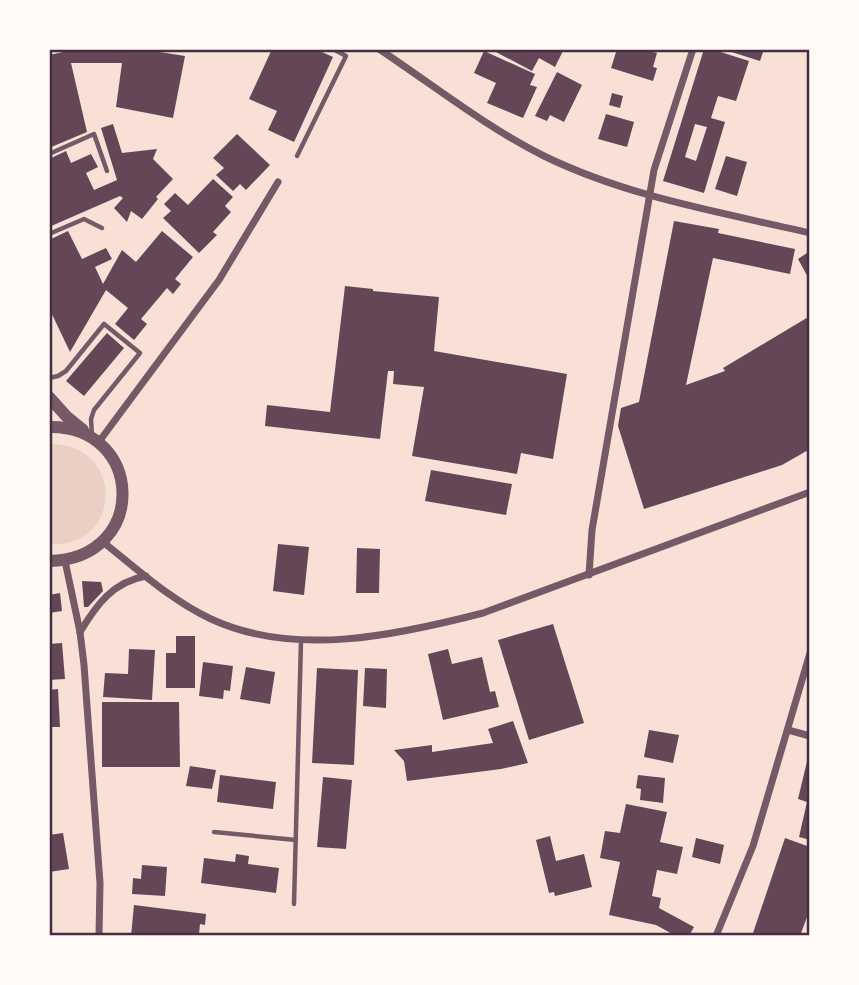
<svg xmlns="http://www.w3.org/2000/svg" width="859" height="985" font-family="'Archivo Narrow',sans-serif">
<style>
.green{fill:#ebcfc5}
.building{fill:#644757;fill-rule:evenodd}
.lines{fill:none;stroke-linecap:round;stroke-linejoin:round}
.service{stroke:#755966;stroke-width:4.5}
.minor{stroke:#755966;stroke-width:7}
.tertiary{stroke:#755966;stroke-width:12}
.neatline{fill:none;stroke:#4a2c40;stroke-width:2.5}
</style>
<rect width="100%" height="100%" fill="#f7e1d7"/>
<path class="green" d="M 49,444 C 126,443 123,549 49,544 Z"/>
<g class="building">
<polygon points="68,49 141,49 185,56 173,118 116,107 122,63 71,63 87,132 49,148 49,55 68,51"/>
<polygon points="272,49 315,49 333,57 294,142 268,130 277,111 249,99"/>
<polygon points="495,49 564,49 555,67 539,58 532,71 494,51"/>
<polygon points="617,49 643,49 657,53 653,67 657,68 653,81 611,68"/>
<path d="M 704,49 L 711,49 L 749,61 L 736,101 L 718,96 L 711,118 L 725,122 L 704,193 L 663,181 ZM 695,124 L 707,127 L 696,161 L 685,157 Z"/>
<polygon points="722,49 764,49 760,61"/>
<polygon points="484,51 535,74 530,85 537,87 523,118 487,103 496,83 474,73"/>
<polygon points="557,72 582,85 564,122 550,115 547,121 535,116"/>
<polygon points="612,93 623,96 620,108 609,105"/>
<polygon points="606,114 634,122 627,147 598,139"/>
<polygon points="113,124 122,153 157,149 153,159 173,179 156,197 158,199 142,219 131,211 127,222 114,208 123,198 120,196 49,227 49,159 66,151 71,163 91,154 98,167 86,173 94,190 117,180 101,128"/>
<polygon points="237,134 270,165 246,190 240,184 233,191 216,175 224,168 213,158"/>
<polygon points="726,156 747,162 737,196 715,189"/>
<polygon points="213,179 233,197 225,206 231,212 213,232 217,235 199,253 163,218 171,211 164,204 175,193 188,205"/>
<polygon points="674,221 719,229 718,233 795,249 790,274 713,258 686,385 725,371 723,368 810,316 810,449 782,465 644,509 618,426 621,408 639,402"/>
<polygon points="68,231 82,259 106,248 112,259 95,267 103,284 122,250 136,262 162,231 193,257 175,279 181,284 173,294 167,288 141,319 147,324 134,340 115,324 128,308 106,290 70,352 49,308 49,240"/>
<polygon points="810,251 810,281 798,259"/>
<polygon points="345,286 373,289 373,291 439,297 434,351 567,374 553,459 521,453 517,474 412,456 424,387 393,384 394,371 388,371 380,439 265,426 267,405 330,412"/>
<polygon points="107,333 124,348 84,396 66,381"/>
<polygon points="431,470 512,484 506,515 425,501"/>
<polygon points="278,544 309,547 304,595 273,591"/>
<polygon points="357,548 380,549 379,593 356,593"/>
<polygon points="82,581 101,582 103,591 88,607 84,607"/>
<polygon points="60,593 62,611 49,613 49,595"/>
<polygon points="553,624 584,723 529,740 498,640"/>
<polygon points="176,636 195,636 195,688 166,688 166,653 176,653"/>
<polygon points="62,643 65,679 49,680 49,644"/>
<polygon points="129,649 155,650 152,700 103,697 105,673 128,674"/>
<polygon points="448,649 452,664 482,657 490,692 495,691 499,707 443,720 428,654"/>
<polygon points="203,662 233,666 230,691 224,690 223,699 199,696"/>
<polygon points="246,667 275,672 270,704 240,699"/>
<polygon points="317,668 358,670 354,765 312,763"/>
<polygon points="365,668 387,669 386,708 363,706"/>
<polygon points="58,689 60,727 49,727 49,690"/>
<polygon points="102,702 179,702 180,767 102,767"/>
<polygon points="513,721 528,763 501,769 407,781 404,761 394,750 432,745 432,752 493,743 488,729"/>
<polygon points="649,730 679,735 673,763 644,757"/>
<polygon points="809,753 810,753 810,840 799,837 807,802 798,799"/>
<polygon points="190,766 216,770 212,789 186,786"/>
<polygon points="220,775 276,782 273,809 217,802"/>
<polygon points="638,775 665,778 663,803 640,800 641,789 636,788"/>
<polygon points="323,777 352,780 346,849 317,847"/>
<polygon points="626,804 667,812 660,842 683,847 677,874 657,870 652,896 661,898 659,908 694,927 689,936 676,936 656,925 609,915 620,862 600,858 605,831 620,833"/>
<polygon points="63,833 69,869 49,872 49,835"/>
<polygon points="550,836 556,861 584,854 592,887 555,896 554,892 549,893 536,840"/>
<polygon points="696,838 724,845 720,864 692,857"/>
<polygon points="785,838 810,847 810,907 807,917 800,936 752,936"/>
<polygon points="236,854 249,856 248,864 279,868 276,893 201,883 204,858 235,862"/>
<polygon points="142,865 167,867 165,896 132,894 133,878 141,879"/>
<polygon points="134,905 206,914 205,925 200,924 199,934 194,934 194,936 131,936"/>
</g>
<g class="lines">
<g class="service">
<polyline points="49,154 94,134 107,171"/>
<polyline points="297,156 346,56 333,49"/>
<polyline points="49,234 84,219 102,228"/>
<polyline points="49,378 58,376 66,371 104,324 140,353 94,410 91,419 92,436"/>
<polyline points="214,832 296,840"/>
<polyline points="294,904 301,641"/>
</g>
<g class="minor">
<path d="M 379,49 C 433,85 486,127 544,156 C 628,197 720,212 810,233"/>
<polyline points="98,443 219,280 278,182"/>
<path d="M 103,542 C 137,569 172,601 211,619 C 295,658 398,635 483,613 L 810,492"/>
<polyline points="65,561 80,632 84,665 100,883 99,936"/>
<polyline points="589,575 592,530 654,170 693,49"/>
<path d="M 80,632 C 97,604 113,582 146,576"/>
<polyline points="788,730 810,736"/>
<polyline points="716,936 753,846 810,653"/>
</g>
<g class="tertiary">
<polyline points="49,397 67,417 83,430"/>
<path d="M 49,427 C 144,425 150,559 49,561"/>
</g>
</g>
<rect width="859" height="985" fill="none" stroke="#fffaf5" stroke-width="102"/>
<rect x="51" y="51" width="757" height="883" class="neatline"/>
</svg>
